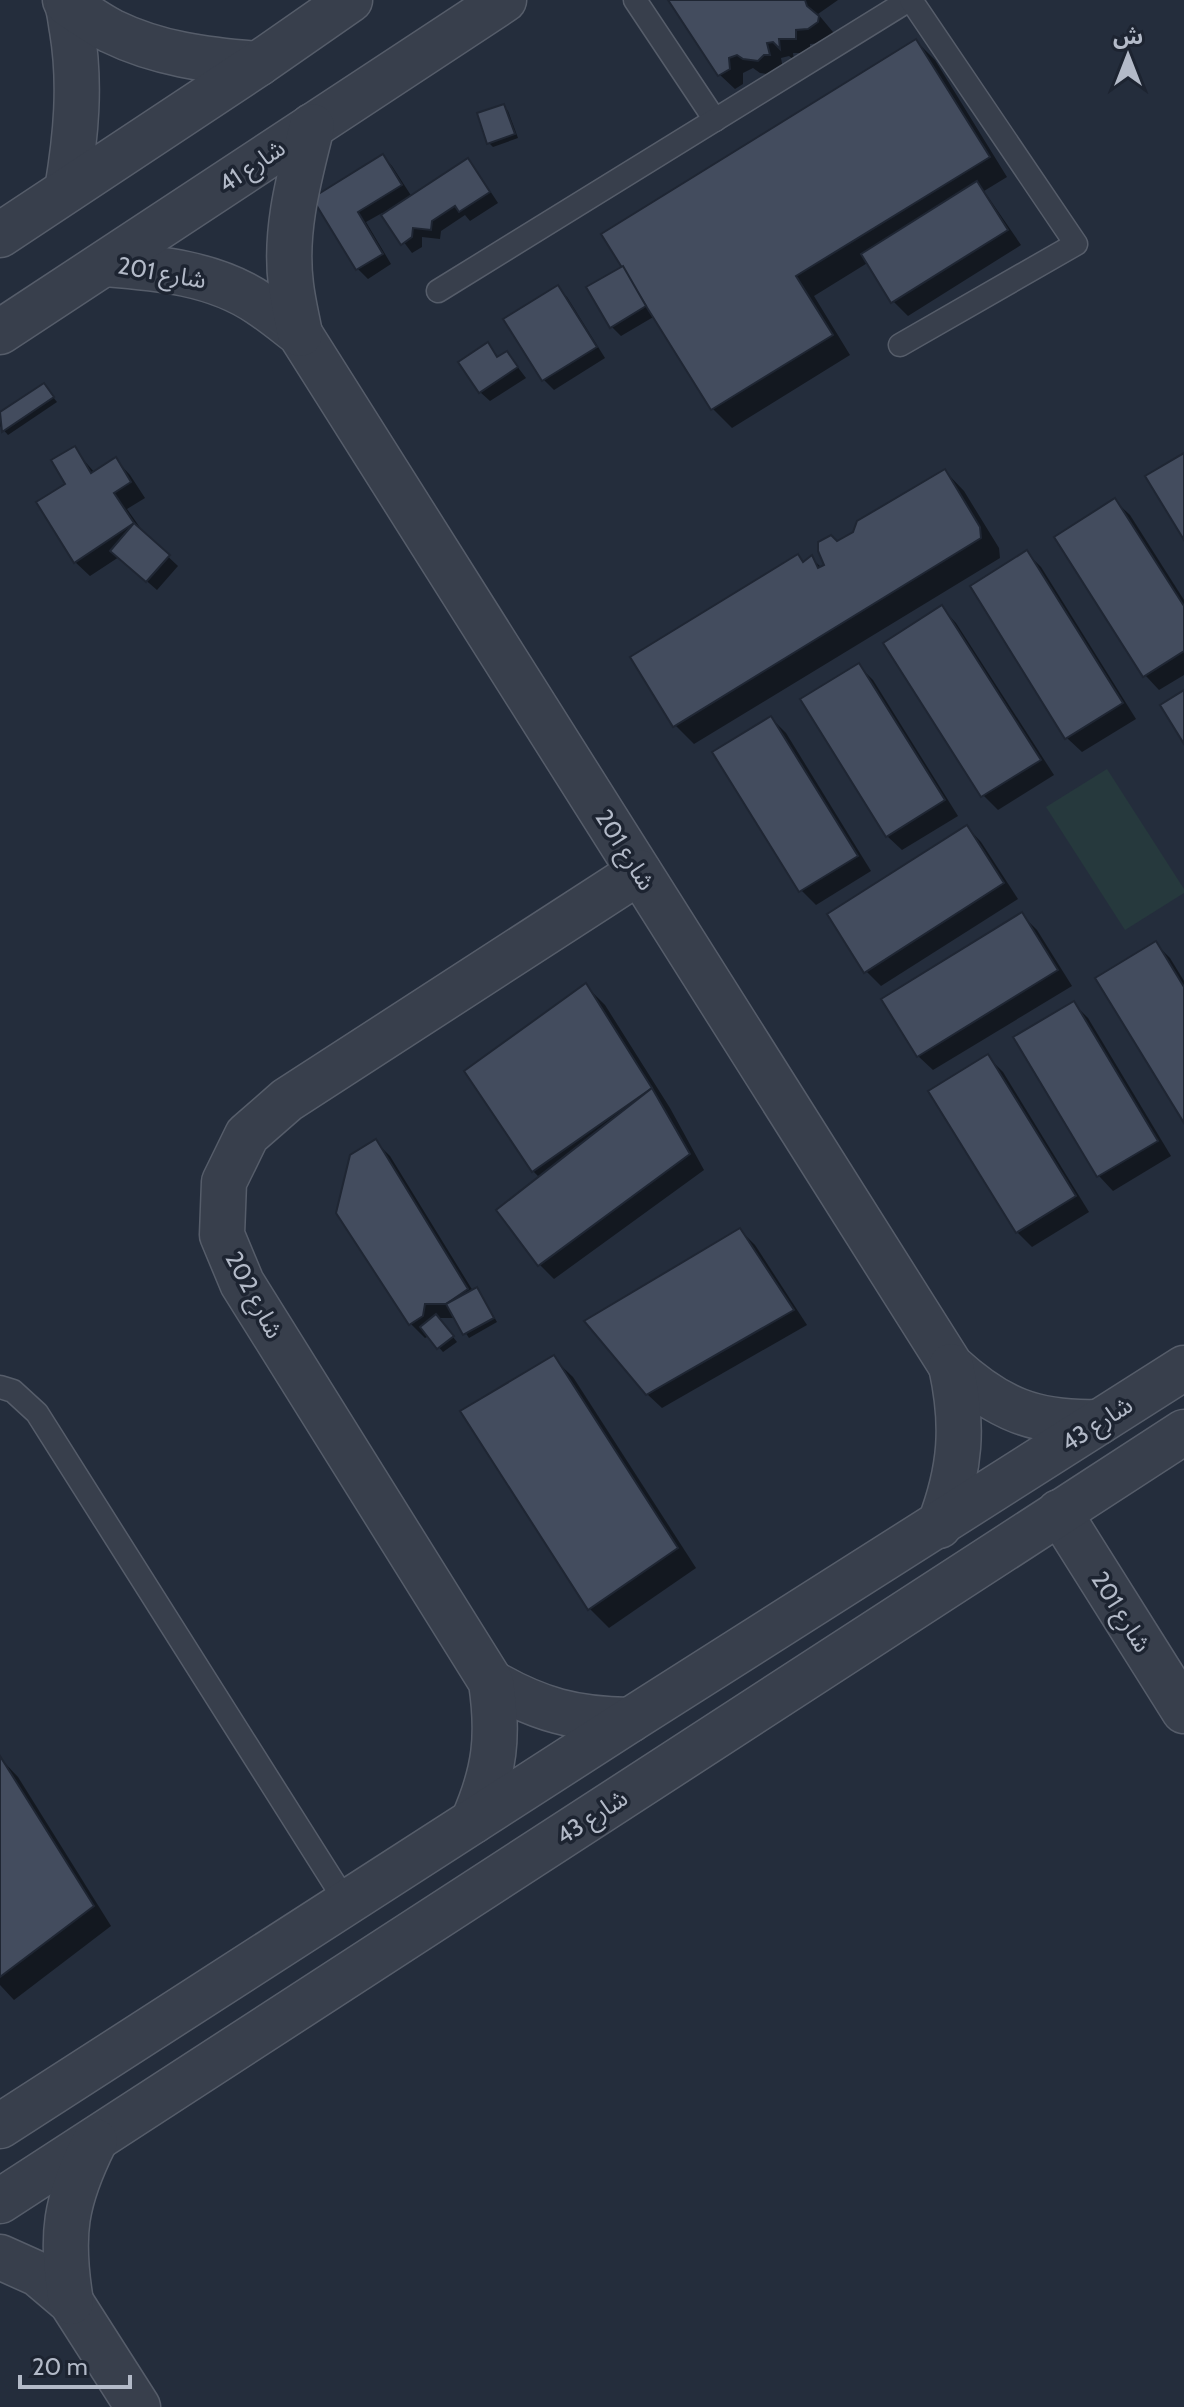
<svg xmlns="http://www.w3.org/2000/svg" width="1184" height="2407" font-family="Cabin,'Noto Sans Arabic',sans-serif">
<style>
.green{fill:#26393d}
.shadow{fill:#0007}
.building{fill:#434c5e;stroke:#1f2633;stroke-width:2}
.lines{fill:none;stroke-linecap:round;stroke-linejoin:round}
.service-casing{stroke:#565d6a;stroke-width:25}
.minor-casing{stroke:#565d6a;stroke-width:47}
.service{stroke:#383f4c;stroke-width:22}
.minor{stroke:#383f4c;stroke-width:44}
.labels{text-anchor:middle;stroke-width:7;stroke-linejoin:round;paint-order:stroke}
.street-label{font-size:24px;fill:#b3bac8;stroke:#1d2431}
</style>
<rect width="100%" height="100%" fill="#242d3c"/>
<polygon class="green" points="1107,769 1184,889 1184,893 1125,930 1046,807"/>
<g class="shadow">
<polygon points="671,0 838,0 818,14 833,32 832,37 823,43 810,44 810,53 793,53 794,60 789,56 781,58 783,69 773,75 760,73 753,68 743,73 743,84 735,89 720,75"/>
<polygon points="916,41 935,60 1007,177 984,191 1021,245 908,316 893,301 869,262 814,296 850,355 732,428 713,409 655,316 621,336 611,326 625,267"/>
<polygon points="504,106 508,111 518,138 493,147 489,143"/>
<polygon points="383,156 392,166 412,197 468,161 477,171 498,203 470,221 465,215 441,231 440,239 422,237 422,247 412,253 382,213 366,222 391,264 368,279 358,269 314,198"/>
<polygon points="557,288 567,297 605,358 554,390 544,380 506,320"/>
<polygon points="488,345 499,358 507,353 526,378 490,401 480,392"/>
<polygon points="44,386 57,402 8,435 0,426 0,415"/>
<polygon points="74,449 95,473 116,460 130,475 145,498 127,509 146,536 178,566 157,590 119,557 90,576 75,562 68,484"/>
<polygon points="945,471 964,491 999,548 1000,558 694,744 675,725 804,564 811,558 822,568 827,566 837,543"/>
<polygon points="1115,501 1130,515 1184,600 1184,675 1159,690 1145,675"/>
<polygon points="1026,552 1041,567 1136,719 1082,752 1067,738"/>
<polygon points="942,608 956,623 1054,775 998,810 983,795"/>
<polygon points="858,665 873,680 958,816 902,850 887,836"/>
<polygon points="771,718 786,733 871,871 816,905 801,890"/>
<polygon points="967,827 981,842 1018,899 881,986 866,971"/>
<polygon points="1022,915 1037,930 1072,986 933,1070 918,1056"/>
<polygon points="1156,944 1170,958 1184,981 1184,1120"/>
<polygon points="586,986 605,1005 670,1108 704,1170 554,1279 539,1264 540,1178 533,1171"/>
<polygon points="1073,1003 1088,1018 1171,1156 1113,1191 1099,1176 1016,1038"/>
<polygon points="988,1057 1003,1072 1089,1212 1032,1247 1017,1232"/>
<polygon points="376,1142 390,1156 473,1291 481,1294 497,1322 469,1338 456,1318 438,1318 457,1342 443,1352 429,1336 425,1338 411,1324"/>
<polygon points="740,1230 755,1245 807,1325 662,1408 647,1394"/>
<polygon points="553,1358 573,1377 696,1568 609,1628 590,1609"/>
<polygon points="0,1758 18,1777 111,1926 14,2000 0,1985"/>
</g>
<g class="building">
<polygon points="668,0 805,0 807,6 819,16 818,22 808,29 796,30 796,39 779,39 780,49 773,42 767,43 770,55 764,55 758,61 743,59 737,55 729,58 730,69 718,76"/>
<polygon points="916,39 990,157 796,276 833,335 711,410 601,234"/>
<polygon points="504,104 515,134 487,144 477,113"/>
<polygon points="383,154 402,185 358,212 383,254 356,270 312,198"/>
<polygon points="468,158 490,192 459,212 455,206 432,221 431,230 413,228 412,237 401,245 381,215"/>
<polygon points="977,181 1008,230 891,303 861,254"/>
<polygon points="623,266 646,306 610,328 586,287"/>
<polygon points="558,285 597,347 542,381 503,319"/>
<polygon points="488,342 497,357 507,351 518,367 479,393 458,362"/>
<polygon points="44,383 54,397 2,432 0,412"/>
<polygon points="75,446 91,473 116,457 131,482 114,493 134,523 74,563 36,502 65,484 51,460"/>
<polygon points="1184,453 1184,540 1145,476"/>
<polygon points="945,469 980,527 981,538 673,727 630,657 798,554 803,562 812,555 818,568 824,565 818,551 818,542 831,535 837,541 853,532 857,521"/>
<polygon points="1115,498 1184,606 1184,651 1143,677 1054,537"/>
<polygon points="134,523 170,555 146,582 110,551"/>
<polygon points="1027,550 1123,703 1065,739 970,586"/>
<polygon points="942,605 1041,760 981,797 883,643"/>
<polygon points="859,663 945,800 886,837 800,699"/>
<polygon points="1184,690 1184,744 1160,705"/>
<polygon points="771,716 858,856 799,892 712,752"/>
<polygon points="967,825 1004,883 864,973 827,914"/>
<polygon points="1022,912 1058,970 917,1057 881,999"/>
<polygon points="1156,941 1184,987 1184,1123 1095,978"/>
<polygon points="586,983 652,1088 532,1172 464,1071"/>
<polygon points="1074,1001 1158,1141 1097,1177 1013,1037"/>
<polygon points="988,1054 1076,1196 1016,1233 928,1091"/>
<polygon points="652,1088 690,1154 538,1266 496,1210"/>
<polygon points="376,1139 468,1289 446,1304 425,1304 423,1316 409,1325 336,1213 350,1155"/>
<polygon points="740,1228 794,1310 646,1395 584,1321"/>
<polygon points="477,1287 494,1318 463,1335 446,1304"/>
<polygon points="436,1314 454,1336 437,1349 420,1327"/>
<polygon points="554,1355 678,1548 588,1610 460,1411"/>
<polygon points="0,1756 94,1906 0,1977"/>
</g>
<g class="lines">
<defs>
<g id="service">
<polyline points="635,0 715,120"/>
<polyline points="438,291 909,0"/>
<polyline points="900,345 1076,244 911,0"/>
<polyline points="0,1387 13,1391 37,1413 346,1902"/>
</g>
<g id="minor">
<path d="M 65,0 C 70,9 70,20 72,30 C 81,84 76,136 67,190"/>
<path d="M 68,4 C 82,13 96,23 111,31 C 158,54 206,60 258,64"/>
<polyline points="0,235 258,64 350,0"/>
<path d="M 105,264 C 158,268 215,273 260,304 C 274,313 287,324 300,334 L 951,1366 C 998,1409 1035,1424 1099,1422"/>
<polyline points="0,332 504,0"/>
<path d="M 300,334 C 297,318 293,302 291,285 C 284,231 299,178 312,126"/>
<polyline points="1059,1512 1184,1711"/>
<path d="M 939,1526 C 961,1469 964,1425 951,1366"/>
<path d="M 491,1682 C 539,1710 575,1719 630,1720"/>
<path d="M 473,1821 C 495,1771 499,1736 491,1682 L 242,1283 L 222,1235 L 224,1182 L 247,1135 L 287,1100 L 639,872"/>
<polyline points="0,2126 630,1720 1184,1368"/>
<polyline points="0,2201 1184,1432"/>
<polyline points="0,2257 38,2274 71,2302 138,2407"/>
<path d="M 71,2302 C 60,2235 65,2201 95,2141"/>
</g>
</defs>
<use href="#service" class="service-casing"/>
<use href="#minor" class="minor-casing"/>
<use href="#service" class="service"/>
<use href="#minor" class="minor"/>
</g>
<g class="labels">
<g class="street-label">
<text transform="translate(252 166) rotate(-34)" y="8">شارع 41</text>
<text transform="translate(162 273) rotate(10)" y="8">شارع 201</text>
<text transform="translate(625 850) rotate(58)" y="8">شارع 201</text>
<text transform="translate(254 1295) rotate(62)" y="8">شارع 202</text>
<text transform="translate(1097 1424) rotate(-33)" y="8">شارع 43</text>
<text transform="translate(1121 1612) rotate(58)" y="8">شارع 201</text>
<text transform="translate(592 1817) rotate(-33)" y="8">شارع 43</text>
</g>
</g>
<g transform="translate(1128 56)" stroke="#1d2431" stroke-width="6" paint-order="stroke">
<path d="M0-6L14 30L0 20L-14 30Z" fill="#b3bac8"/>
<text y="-12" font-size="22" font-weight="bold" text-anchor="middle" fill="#b3bac8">ش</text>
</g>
<path d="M20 2375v12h110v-12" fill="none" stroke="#b3bac8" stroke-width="4"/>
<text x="32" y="2375" font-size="24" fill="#b3bac8" stroke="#1d2431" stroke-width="6" paint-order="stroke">20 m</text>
</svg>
